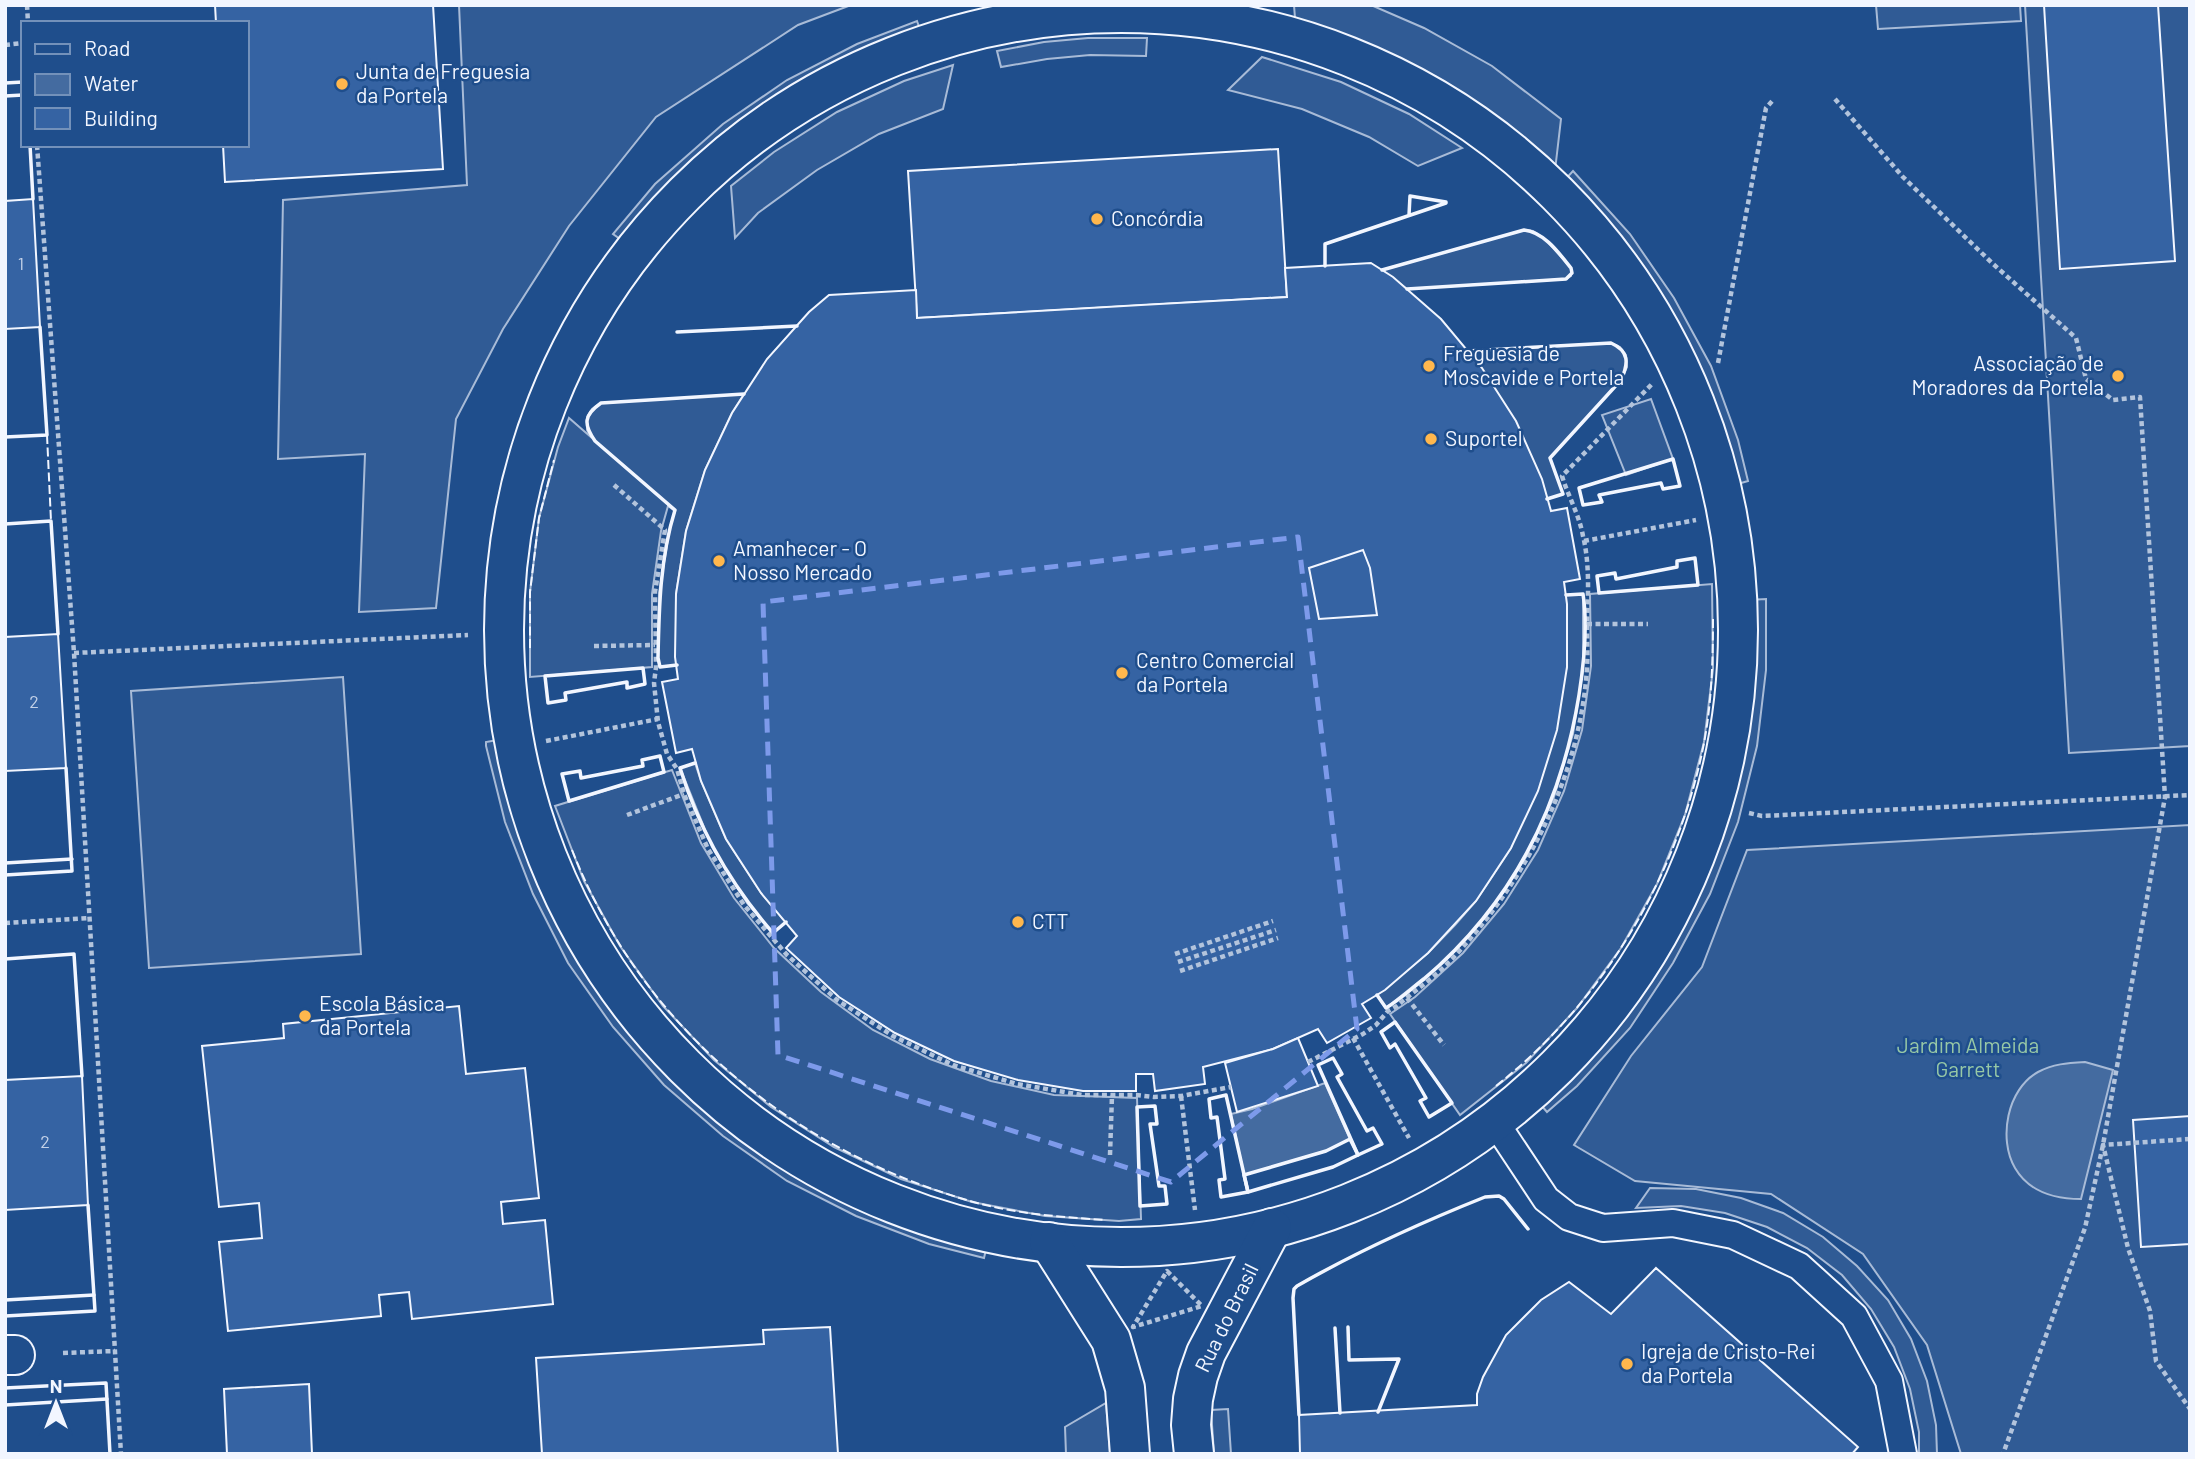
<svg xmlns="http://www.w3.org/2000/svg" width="2195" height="1459" font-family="Barlow,sans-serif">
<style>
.built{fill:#305b95;stroke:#a8bbd7;stroke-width:2}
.water{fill:#446ba0;stroke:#a8bbd7;stroke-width:2}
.building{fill:#3563a3;stroke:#f2f6ff;stroke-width:2}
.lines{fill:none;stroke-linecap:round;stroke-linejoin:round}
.service-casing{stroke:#f2f6ff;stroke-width:30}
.minor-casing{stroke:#f2f6ff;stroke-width:42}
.primary-casing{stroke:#f2f6ff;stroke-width:42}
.path{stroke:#b3c4dc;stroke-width:4.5;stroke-dasharray:5 3.5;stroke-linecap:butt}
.service{stroke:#1f4e8c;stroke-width:26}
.minor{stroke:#1f4e8c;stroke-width:38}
.primary{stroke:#1f4e8c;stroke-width:38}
.fence{stroke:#f2f6ff;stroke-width:2;stroke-dasharray:9 3.5;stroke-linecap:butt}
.wall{stroke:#f2f6ff;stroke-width:3.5}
.marked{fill:none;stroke:#7d9aea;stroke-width:5;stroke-dasharray:14 9;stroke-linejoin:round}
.poi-dot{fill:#ffb74d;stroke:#1f4e8c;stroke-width:2.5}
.labels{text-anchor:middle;stroke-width:5;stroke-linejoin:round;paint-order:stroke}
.number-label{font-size:18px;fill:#c3d1e8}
.poi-label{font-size:21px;fill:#f2f6ff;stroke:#1f4e8c;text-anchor:start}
.park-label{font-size:21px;fill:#97c8a6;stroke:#1f4e8c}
.street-label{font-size:21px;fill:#f2f6ff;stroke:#1f4e8c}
</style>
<rect width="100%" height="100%" fill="#1f4e8c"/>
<g class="built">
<polygon points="459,5 851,5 798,25 656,117 569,226 503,329 456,419 436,608 359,612 365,454 278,459 283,200 467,185"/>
<polygon points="1294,5 1371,5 1424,28 1492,66 1561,119 1554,179 1508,139 1446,95 1379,61 1296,31"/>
<polygon points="1876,5 2020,5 2021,21 1878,29"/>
<polygon points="2025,5 2190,5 2190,746 2069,753"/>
<polygon points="917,21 923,38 864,61 797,95 734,138 678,188 627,244 613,234 655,184 723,124 787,80 857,44"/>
<polygon points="1088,38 1147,38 1146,56 1090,55 1047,59 1001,67 997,51 1044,42"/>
<polygon points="1262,57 1341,82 1409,114 1462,148 1418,166 1369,137 1302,109 1228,90"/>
<polygon points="953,65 943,109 879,134 817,170 758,213 735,238 731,186 774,152 837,112 904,81"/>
<polygon points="1573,171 1630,234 1674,298 1711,366 1738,440 1748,481 1731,486 1720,445 1694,374 1658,307 1615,245 1561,184"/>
<polygon points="1524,230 1533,231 1546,240 1571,268 1571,276 1566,279 1407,289 1382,270"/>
<polygon points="1611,343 1620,347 1626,355 1627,367 1621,380 1550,458 1563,494 1547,499 1468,351"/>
<polygon points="744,394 732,413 705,470 686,531 676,594 677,665 660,667 658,658 659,593 670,527 675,511 668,506 661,531 652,594 652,667 530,677 530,592 539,518 558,447 569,418 592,438 587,430 587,417 592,409 601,403"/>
<polygon points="1651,399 1673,459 1626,475 1602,415"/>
<polygon points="1712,584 1713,669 1704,742 1685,815 1657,884 1621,948 1577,1008 1526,1063 1460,1115 1390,1014 1415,997 1463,953 1504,904 1538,850 1564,791 1582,730 1591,666 1590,594"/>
<polygon points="1583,594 1583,669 1573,734 1554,797 1526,857 1490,912 1446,960 1386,1008 1377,995 1428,953 1455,925 1476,901 1511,848 1567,667 1566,595"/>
<polygon points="1766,599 1766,670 1757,746 1738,822 1710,894 1673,963 1630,1028 1577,1086 1547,1112 1535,1098 1565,1072 1615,1016 1658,954 1693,888 1720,817 1739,743 1748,668 1748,600"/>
<polygon points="343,677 361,954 149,968 131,691"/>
<polygon points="503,739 522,816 549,887 584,953 627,1016 677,1072 734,1123 796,1165 864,1200 935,1227 988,1241 984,1258 929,1244 856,1216 787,1181 723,1136 664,1085 613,1027 568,963 533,894 505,822 486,746 486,742"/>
<polygon points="695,763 701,781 726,839 761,893 786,922 773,933 747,903 712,847 680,768"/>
<polygon points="672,770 701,843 734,898 774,948 821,992 873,1030 930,1059 991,1081 1054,1095 1137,1098 1141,1219 1119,1221 1045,1216 972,1202 901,1179 834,1147 771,1107 714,1060 663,1006 620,946 584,881 555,806"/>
<polygon points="2190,825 2190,1454 1961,1454 1927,1345 1863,1254 1771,1194 1635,1181 1574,1145 1631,1056 1702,967 1747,850"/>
<polygon points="1650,1188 1696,1189 1741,1198 1783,1213 1823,1237 1857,1266 1888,1300 1911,1339 1927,1381 1936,1425 1937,1454 1919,1454 1919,1432 1910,1389 1894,1347 1871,1309 1842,1275 1807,1248 1767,1227 1725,1213 1681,1206 1636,1208"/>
<polygon points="1106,1403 1110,1454 1066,1454 1065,1427"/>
<polygon points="1228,1409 1231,1454 1214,1454 1211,1410"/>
</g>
<g class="water">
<path d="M 2085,1062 L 2113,1070 L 2081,1199 C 2056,1199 2029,1192 2015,1168 C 1998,1139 2007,1089 2038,1072 C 2053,1064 2067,1063 2085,1062 Z"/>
<polygon points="1325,1083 1350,1139 1326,1151 1244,1175 1231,1114 1252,1109"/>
</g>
<g class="building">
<polygon points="215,5 433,5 443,169 225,182 223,145 247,145 247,23 216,23"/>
<polygon points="2044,5 2158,5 2175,261 2060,269"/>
<polygon points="1278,149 1287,297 917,318 908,171"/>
<polygon points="33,199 40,327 5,329 5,201"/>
<polygon points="1371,263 1393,277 1441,319 1482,368 1516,421 1542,479 1551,511 1567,508 1580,579 1564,582 1567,604 1567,667 1557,730 1538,791 1511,848 1476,901 1428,953 1385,990 1362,1004 1371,1018 1327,1043 1318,1029 1273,1049 1203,1067 1205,1084 1155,1091 1153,1074 1136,1074 1136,1091 1083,1091 1018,1080 954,1061 914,1042 895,1033 839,997 786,948 797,936 761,893 726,839 701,781 692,749 676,753 662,682 678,679 675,657 676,594 686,531 705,470 732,413 767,359 809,312 829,295 916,290 917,318 1141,305 1287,297 1285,268"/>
<polygon points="1363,550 1370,568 1377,615 1319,619 1309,568"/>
<polygon points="58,634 66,768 5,771 5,637"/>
<polygon points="459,1006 466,1074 525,1068 539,1198 501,1202 503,1224 545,1220 553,1304 412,1319 409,1292 379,1295 381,1316 228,1331 219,1242 262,1238 259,1203 219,1207 202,1046 284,1038 283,1024"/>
<polygon points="1298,1038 1318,1086 1237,1112 1225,1063 1273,1049"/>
<polygon points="82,1076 88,1205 5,1210 5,1080"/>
<polygon points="2190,1116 2190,1244 2141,1247 2133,1120"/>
<polygon points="1656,1268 1858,1447 1852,1454 1300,1454 1299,1415 1477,1405 1477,1394 1483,1377 1506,1335 1541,1300 1569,1282 1611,1314"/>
<polygon points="830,1327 838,1454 542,1454 536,1358 764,1344 763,1330"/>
<polygon points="309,1384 312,1454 227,1454 224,1389"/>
</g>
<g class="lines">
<defs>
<polyline id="service" points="1495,1122 1546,1199 1569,1217 1603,1228 1673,1223 1733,1235 1799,1266 1854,1316 1889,1381 1903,1454"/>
<polyline id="minor" points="5,1355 15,1355"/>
<g id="primary">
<circle cx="1121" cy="630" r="617"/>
<polyline points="1049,1242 1111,1340 1125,1388 1130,1454"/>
<polyline points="1194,1454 1191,1425 1193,1399 1198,1376 1206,1353 1272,1228"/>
</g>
</defs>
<use href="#service" class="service-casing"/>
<use href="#minor" class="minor-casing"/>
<use href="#primary" class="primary-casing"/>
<g class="path">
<polyline points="27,5 28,23"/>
<polyline points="5,45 23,43"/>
<polyline points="1835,99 1903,177 1992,263 2076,338 2086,379 2113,400 2140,397 2165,797 2103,1145 2085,1228 2003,1454"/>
<polyline points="37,145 74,653 121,1454"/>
<polyline points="1718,363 1766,108 1774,99"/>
<polyline points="614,485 665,530 655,592 656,667 654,683 658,722 667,754 677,769 684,794 708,849 744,905 787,955 837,1000 893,1036 953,1065 1017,1084 1082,1095 1136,1095 1154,1097 1181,1096 1231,1087"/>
<polyline points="1584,541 1696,520"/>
<polyline points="1587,624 1648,624"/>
<polyline points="594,646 655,645"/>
<polyline points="74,653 468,635"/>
<polyline points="546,741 658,719"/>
<polyline points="1749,813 1762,816 2190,795"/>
<polyline points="627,815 684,794"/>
<polyline points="5,923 89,918"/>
<polyline points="1175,954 1273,921"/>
<polyline points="1178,962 1276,930"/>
<polyline points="1180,971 1278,938"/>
<polyline points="1407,998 1444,1045"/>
<polyline points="1353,1038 1409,1138"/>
<path d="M 1308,1062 L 1363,1034 L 1376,1025 L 1388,1011 L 1397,1006 C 1414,991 1434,978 1450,961 C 1525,883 1580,778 1587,668 C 1588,654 1587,640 1587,625 C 1588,595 1590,565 1583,536 C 1579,514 1568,496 1562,476 L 1652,384"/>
<polyline points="1181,1096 1195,1210"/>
<polyline points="2190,1139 2103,1145 2128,1248 2150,1311 2156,1361 2190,1409"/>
<polyline points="1110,1155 1112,1095"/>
<polygon points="1167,1271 1202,1306 1133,1327"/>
<polyline points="63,1353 115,1351"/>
</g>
<use href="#service" class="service"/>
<use href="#minor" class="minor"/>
<use href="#primary" class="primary"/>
<g class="fence">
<polyline points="47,435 51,521"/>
<polyline points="530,648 530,592 539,518 554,460"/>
<path d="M 572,850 C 641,1026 790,1149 970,1201 C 1015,1214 1061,1217 1106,1220"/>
<path d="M 1496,1086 C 1603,1002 1678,876 1704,743 C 1712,701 1713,658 1713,616"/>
</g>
<g class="wall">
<polyline points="5,83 23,82"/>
<polyline points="5,96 23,95"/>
<polyline points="30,145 33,199"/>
<polyline points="1325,266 1325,244 1446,203 1446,202 1410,196 1409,215"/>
<path d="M 1382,270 L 1524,230 C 1544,232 1559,253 1571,268 L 1572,273 L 1566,279 L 1407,289"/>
<polyline points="677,332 797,326"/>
<path d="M 1468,351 L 1611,343 C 1629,351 1629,363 1621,380 L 1550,458 L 1563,494 L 1547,499"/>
<polyline points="5,437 47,435 40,327"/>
<polygon points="1673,459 1680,486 1663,489 1661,483 1599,495 1602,502 1583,505 1579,488"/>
<polyline points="5,524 51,521 58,634"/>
<polygon points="1695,558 1698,585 1599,593 1597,576 1615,573 1616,579 1677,567 1677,561"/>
<path d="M 677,665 L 660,667 L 658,658 C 659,608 660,558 675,510 L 595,441 C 583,424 584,415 601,403 L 744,394"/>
<polygon points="643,668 645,684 627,688 627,682 565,693 566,700 548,703 545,676"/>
<polygon points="660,756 664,772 569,801 562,774 580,771 581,778 643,766 642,760"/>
<path d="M 695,763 L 680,768 C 699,829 731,885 773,933 L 786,922"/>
<polyline points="5,863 72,859"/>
<polyline points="5,875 72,871 66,768"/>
<polyline points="5,959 74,954 82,1076"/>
<path d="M 1377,995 L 1386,1008 C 1399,1000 1411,989 1424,979 C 1511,905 1561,807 1579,695 C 1584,663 1588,626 1583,594 L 1566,595"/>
<polygon points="1395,1022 1452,1103 1429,1117 1420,1101 1426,1098 1395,1044 1390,1048 1381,1032"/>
<polygon points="1333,1058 1342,1074 1337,1077 1367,1131 1373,1128 1382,1144 1358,1155 1318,1065"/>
<polygon points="1226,1095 1248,1192 1221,1197 1219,1180 1225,1179 1217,1117 1211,1118 1209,1099"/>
<polygon points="1155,1106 1157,1124 1150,1124 1159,1186 1165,1186 1167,1204 1140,1206 1137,1107"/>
<polygon points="1350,1139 1358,1155 1333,1167 1248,1192 1244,1175 1326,1151"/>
<polyline points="5,1300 94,1295"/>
<polyline points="5,1316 95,1311 88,1205"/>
<polyline points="1348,1327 1349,1360 1399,1359 1378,1412"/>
<polyline points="1335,1328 1340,1413"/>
<polyline points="5,1388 106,1383 110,1454"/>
<polyline points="5,1405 107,1399"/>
<path d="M 1299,1415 L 1293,1298 L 1294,1289 L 1297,1286 C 1358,1251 1420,1223 1485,1197 L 1499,1196 L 1504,1199 L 1528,1229"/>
</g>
</g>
<path class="marked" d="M 1298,537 L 1357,1029 L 1171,1182 L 778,1055 L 763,602 Z"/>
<g class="poi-dot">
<circle cx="342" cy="84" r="7"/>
<circle cx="1097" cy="219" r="7"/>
<circle cx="1429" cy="366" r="7"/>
<circle cx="2118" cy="376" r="7"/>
<circle cx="1431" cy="439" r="7"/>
<circle cx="719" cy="561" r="7"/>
<circle cx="1122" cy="673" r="7"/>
<circle cx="1018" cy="922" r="7"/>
<circle cx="305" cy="1016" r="7"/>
<circle cx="1627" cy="1364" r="7"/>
</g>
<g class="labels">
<g class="number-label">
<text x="21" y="270">1</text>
<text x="34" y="708">2</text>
<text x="45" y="1148">2</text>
</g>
<g class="poi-label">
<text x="356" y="79">Junta de Freguesia<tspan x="356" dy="24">da Portela</tspan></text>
<text x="1111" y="226">Concórdia</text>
<text x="1443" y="361">Freguesia de<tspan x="1443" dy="24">Moscavide e Portela</tspan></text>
<text x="2104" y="371" text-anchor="end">Associação de<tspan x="2104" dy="24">Moradores da Portela</tspan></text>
<text x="1445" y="446">Suportel</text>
<text x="733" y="556">Amanhecer - O<tspan x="733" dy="24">Nosso Mercado</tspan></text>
<text x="1136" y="668">Centro Comercial<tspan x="1136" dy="24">da Portela</tspan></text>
<text x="1032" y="929">CTT</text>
<text x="319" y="1011">Escola Básica<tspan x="319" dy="24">da Portela</tspan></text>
<text x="1641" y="1359">Igreja de Cristo-Rei<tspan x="1641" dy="24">da Portela</tspan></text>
</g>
<g class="park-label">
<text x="1968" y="1053">Jardim Almeida<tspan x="1968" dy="24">Garrett</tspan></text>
</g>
<g class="street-label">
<text transform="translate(1227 1318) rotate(-64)" y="7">Rua do Brasil</text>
</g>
</g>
<rect width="2195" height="1459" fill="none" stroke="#f2f6ff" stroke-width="14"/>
<rect x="21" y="21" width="228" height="126" fill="#1f4e8c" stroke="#7391ba" stroke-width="2"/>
<rect x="35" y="44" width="35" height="10" fill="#1f4e8c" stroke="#7391ba" stroke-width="2"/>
<text x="84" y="56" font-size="21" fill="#f2f6ff">Road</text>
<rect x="35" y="74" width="35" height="21" fill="#446ba0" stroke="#7391ba" stroke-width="2"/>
<text x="84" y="91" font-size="21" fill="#f2f6ff">Water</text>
<rect x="35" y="108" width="35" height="21" fill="#3563a3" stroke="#7391ba" stroke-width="2"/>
<text x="84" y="126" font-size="21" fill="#f2f6ff">Building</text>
<g transform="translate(56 1403)" stroke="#1f4e8c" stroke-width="5" paint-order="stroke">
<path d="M0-5L12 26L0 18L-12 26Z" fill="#f2f6ff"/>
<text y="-10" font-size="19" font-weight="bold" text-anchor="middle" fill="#f2f6ff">N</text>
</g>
</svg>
